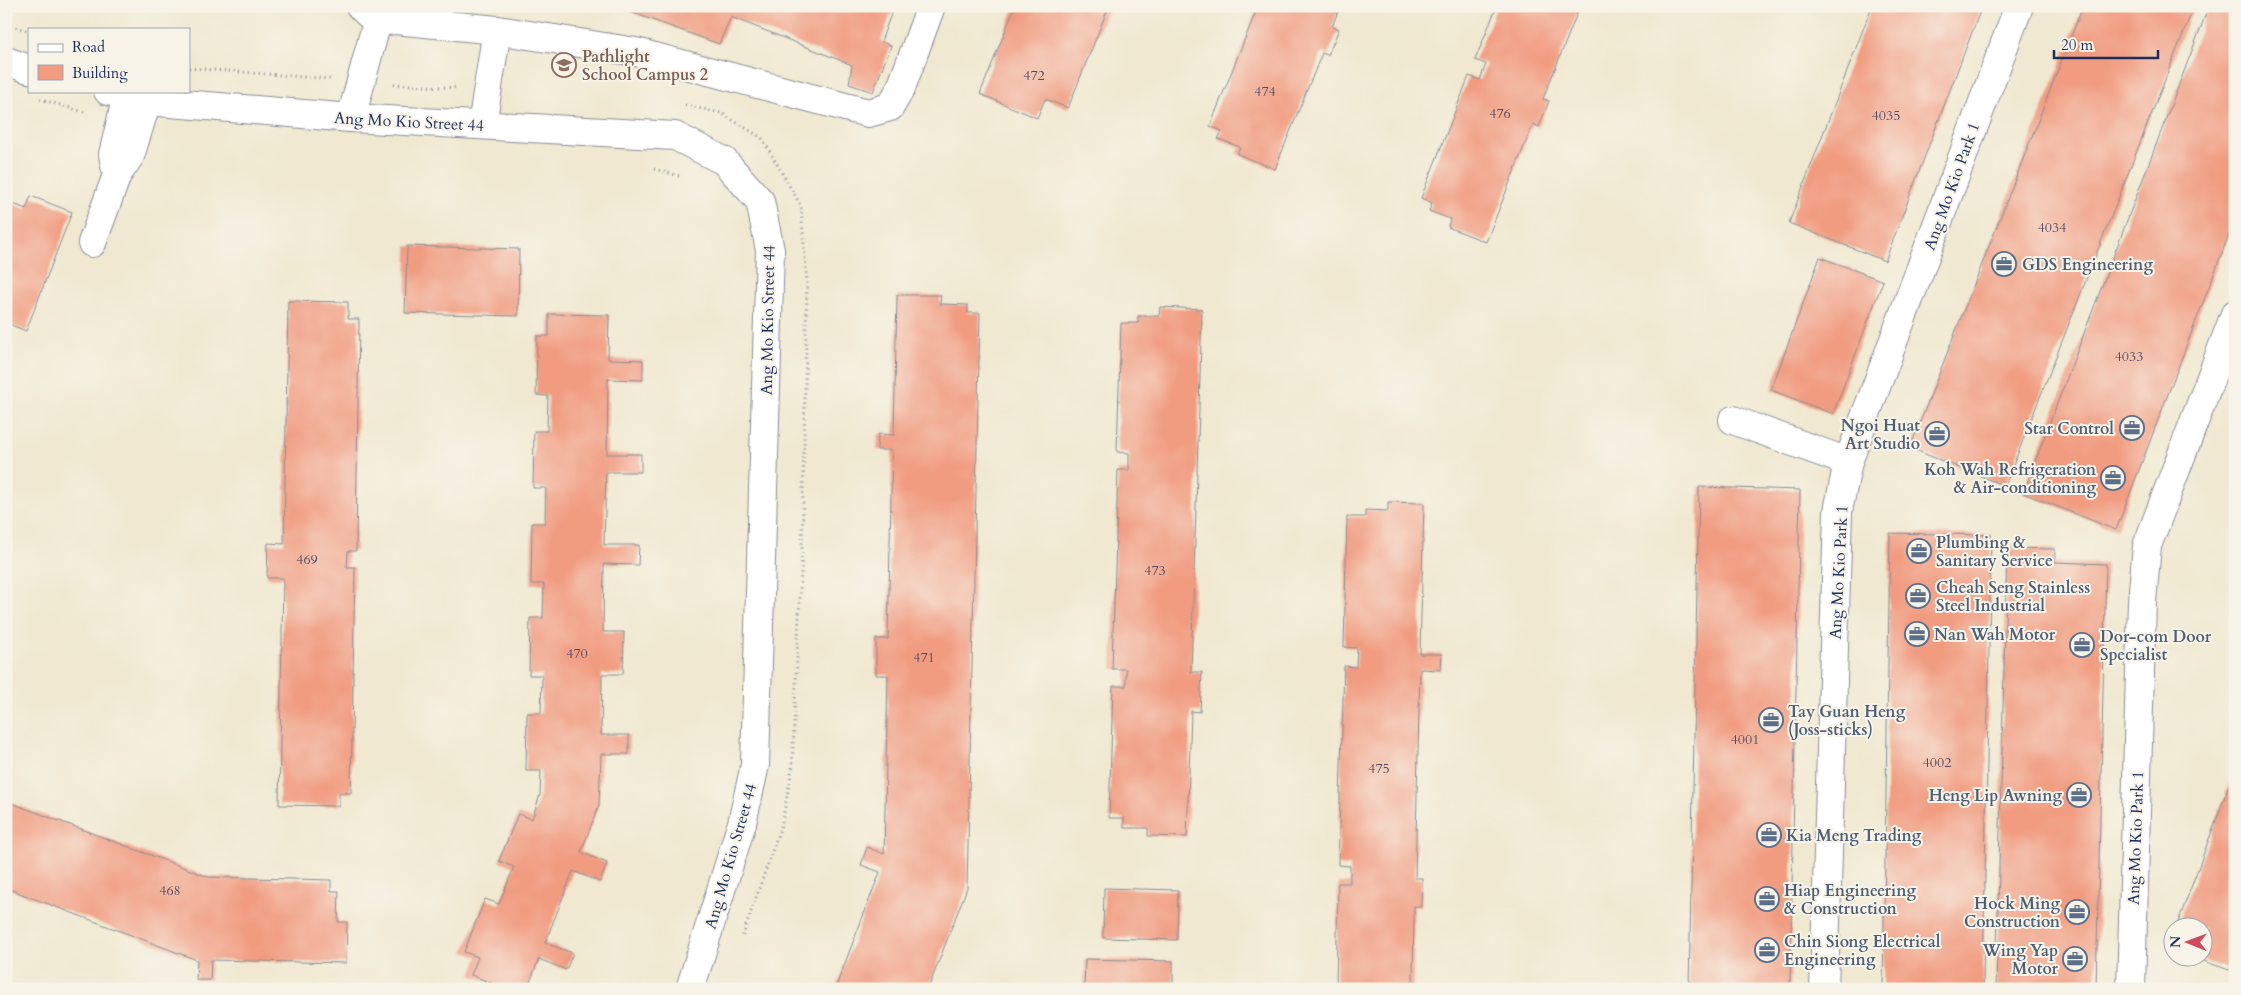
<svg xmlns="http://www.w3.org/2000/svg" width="2241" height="995" font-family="Cardo,serif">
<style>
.building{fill:#f19c81}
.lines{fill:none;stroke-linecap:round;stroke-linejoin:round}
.minor-casing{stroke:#868c97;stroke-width:30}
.path{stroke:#868c97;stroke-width:3;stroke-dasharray:1 4;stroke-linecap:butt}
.minor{stroke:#fff;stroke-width:28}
.labels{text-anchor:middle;stroke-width:4;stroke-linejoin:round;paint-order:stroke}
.number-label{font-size:14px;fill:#504a67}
.education-label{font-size:16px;font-weight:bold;fill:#785e54;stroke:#f7f3e8;text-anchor:start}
.street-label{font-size:16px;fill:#1b2f5e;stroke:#f7f3e8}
.service-label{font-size:16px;font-weight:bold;fill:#4e5e75;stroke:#f7f3e8;text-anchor:start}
</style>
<rect width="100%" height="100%" fill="#f7f3e8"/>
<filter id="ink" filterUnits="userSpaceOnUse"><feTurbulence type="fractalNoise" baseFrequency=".02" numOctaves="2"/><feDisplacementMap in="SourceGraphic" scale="10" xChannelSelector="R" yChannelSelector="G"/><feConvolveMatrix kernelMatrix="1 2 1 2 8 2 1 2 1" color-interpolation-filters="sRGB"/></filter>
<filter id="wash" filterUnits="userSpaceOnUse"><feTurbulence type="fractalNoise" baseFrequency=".0096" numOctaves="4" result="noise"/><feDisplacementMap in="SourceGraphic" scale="20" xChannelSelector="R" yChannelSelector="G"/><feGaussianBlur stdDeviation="1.12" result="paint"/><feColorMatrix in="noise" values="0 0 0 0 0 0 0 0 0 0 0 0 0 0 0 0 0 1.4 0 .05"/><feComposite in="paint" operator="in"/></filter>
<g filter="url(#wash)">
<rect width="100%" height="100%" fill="#f0e8d0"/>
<g id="blocks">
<g class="building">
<polygon points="614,6 894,6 881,41 891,46 873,92 849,84 852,65 731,17 719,44"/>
<polygon points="1015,6 1109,6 1068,108 1045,99 1037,118 980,94"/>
<polygon points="1258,6 1269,8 1270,6 1340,6 1332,27 1339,29 1328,55 1322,53 1275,169 1237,154 1240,147 1218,139 1222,131 1210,126"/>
<polygon points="1497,6 1580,6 1543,99 1549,101 1539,127 1533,124 1486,242 1448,227 1450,219 1429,211 1432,203 1421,198 1469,76 1480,80 1486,64 1475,60"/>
<polygon points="1872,6 1982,6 1885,261 1789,223"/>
<polygon points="2083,6 2194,6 2005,486 1910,448"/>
<polygon points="2209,6 2235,6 2235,219 2116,530 2023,493"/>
<polygon points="31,196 72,212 26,331 6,323 6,201 26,209"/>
<polygon points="407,246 519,249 518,316 405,313"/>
<polygon points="1820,257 1883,281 1833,414 1771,390"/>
<polygon points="897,295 941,295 940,304 968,305 968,313 980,313 967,888 928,989 835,989 880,872 861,865 867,847 884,854 888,675 876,675 876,639 888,639 892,450 877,450 878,434 894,435"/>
<polygon points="288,301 348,302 348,319 359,319 356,551 348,551 347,567 355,567 351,793 339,793 339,806 279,805 283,578 267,578 268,543 284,544"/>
<polygon points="1160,307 1202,309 1191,672 1202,672 1200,712 1191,711 1187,837 1148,836 1148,828 1124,828 1124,818 1109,818 1113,686 1126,686 1126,669 1112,669 1118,470 1129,470 1129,453 1117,452 1121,323 1138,323 1138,316 1159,316"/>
<polygon points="549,314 609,315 608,359 643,360 643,380 608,379 607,454 641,454 641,472 606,472 604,545 639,545 638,565 604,564 603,632 624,632 623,674 602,674 601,735 629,735 629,754 601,754 599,805 581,852 607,863 600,882 573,871 545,943 573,953 566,970 539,959 527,989 506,989 471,975 478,957 464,952 485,899 499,904 514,867 499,861 518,814 532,819 540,795 541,771 526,771 527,713 541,713 542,675 529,675 530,618 543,618 544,584 531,584 532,523 545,523 546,488 533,488 534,431 547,431 548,396 536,395 537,336 549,336"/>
<polygon points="1699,487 1800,490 1790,989 1689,989"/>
<polygon points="1388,502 1424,503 1420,654 1442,654 1441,670 1420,669 1415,878 1422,878 1421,907 1414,906 1413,989 1336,989 1338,883 1350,883 1350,866 1338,865 1344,666 1356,667 1357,648 1344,647 1347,517 1365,517 1365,510 1388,511"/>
<polygon points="1890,533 1991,535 1983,989 1883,989"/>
<polygon points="2007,548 2055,549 2055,562 2106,564 2096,989 1996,989"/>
<polygon points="2235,769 2235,972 2195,958 2204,958 2204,928 2176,928"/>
<polygon points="6,801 209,877 331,880 331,891 339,891 338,922 347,922 346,963 211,960 210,980 196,980 197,960 6,888"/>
<polygon points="1104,888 1178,890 1177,940 1103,938"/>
<polygon points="1085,959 1173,961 1173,989 1084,989"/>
</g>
</g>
</g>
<g filter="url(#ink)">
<use href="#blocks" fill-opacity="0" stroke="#868c97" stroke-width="1"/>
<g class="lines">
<defs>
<g id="minor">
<polyline points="360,6 377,22 395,20 497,30 636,52 868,113 890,107 901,88 931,6"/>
<polyline points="6,61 29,69"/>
<polyline points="108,91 147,101 351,118 675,136 724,161 760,201 770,250 755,765 742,823 690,989"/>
<polyline points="351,118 377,22"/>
<polyline points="482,125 497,30"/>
<polyline points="115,166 113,154 127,96"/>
<polyline points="92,243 117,175 130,156 147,101"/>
<polyline points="1733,420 1848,462"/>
<polyline points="1824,989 1838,511 1848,462 2019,6"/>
<polyline points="2131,989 2142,601 2147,546 2235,314"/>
</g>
</defs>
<use href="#minor" class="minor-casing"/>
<g class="path">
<polyline points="6,24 29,31"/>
<polyline points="189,68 330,79"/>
<polyline points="394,84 457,88"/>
<polyline points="40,99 84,112"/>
<polyline points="685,105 721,113 762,138 801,206 807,282 802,550 792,769 782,823 742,938"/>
<polyline points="654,169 679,176"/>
</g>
<use href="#minor" class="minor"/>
</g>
</g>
<defs>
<symbol id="school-ring" viewBox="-11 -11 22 22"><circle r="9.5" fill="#f7f3e8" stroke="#8d6e63" stroke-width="1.5"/><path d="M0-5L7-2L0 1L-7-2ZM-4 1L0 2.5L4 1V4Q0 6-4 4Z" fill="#8d6e63"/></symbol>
<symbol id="office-ring" viewBox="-11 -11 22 22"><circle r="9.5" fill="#f7f3e8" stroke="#5c6f8a" stroke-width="1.5"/><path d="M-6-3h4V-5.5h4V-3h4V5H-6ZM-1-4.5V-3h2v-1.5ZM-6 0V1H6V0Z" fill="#5c6f8a"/></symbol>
</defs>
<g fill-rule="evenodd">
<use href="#school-ring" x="550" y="51" width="28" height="28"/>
<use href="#office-ring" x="1990" y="250" width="28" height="28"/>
<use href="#office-ring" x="2118" y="414" width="28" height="28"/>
<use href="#office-ring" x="1923" y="420" width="28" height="28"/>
<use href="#office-ring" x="2099" y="464" width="28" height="28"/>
<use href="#office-ring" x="1905" y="537" width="28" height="28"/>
<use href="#office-ring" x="1904" y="582" width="28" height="28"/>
<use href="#office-ring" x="1903" y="620" width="28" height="28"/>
<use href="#office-ring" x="2068" y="631" width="28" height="28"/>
<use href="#office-ring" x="1757" y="706" width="28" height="28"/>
<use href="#office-ring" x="2065" y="781" width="28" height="28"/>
<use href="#office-ring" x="1755" y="821" width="28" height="28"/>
<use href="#office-ring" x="1753" y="885" width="28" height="28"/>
<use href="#office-ring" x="2063" y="898" width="28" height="28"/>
<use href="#office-ring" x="1753" y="936" width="28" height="28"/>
<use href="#office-ring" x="2061" y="945" width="28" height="28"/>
</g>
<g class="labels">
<g class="number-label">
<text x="1034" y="80">472</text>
<text x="1265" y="96">474</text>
<text x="1500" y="118">476</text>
<text x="1886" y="120">4035</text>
<text x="2052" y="232">4034</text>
<text x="2129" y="361">4033</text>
<text x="307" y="564">469</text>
<text x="1155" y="575">473</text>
<text x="577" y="658">470</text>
<text x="924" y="662">471</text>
<text x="1745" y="744">4001</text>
<text x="1937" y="767">4002</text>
<text x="1379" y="773">475</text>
<text x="170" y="895">468</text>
</g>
<g class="education-label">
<text x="582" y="62">Pathlight<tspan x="582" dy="18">School Campus 2</tspan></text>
</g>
<g class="street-label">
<text transform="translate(409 121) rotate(3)" y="6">Ang Mo Kio Street 44</text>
<text transform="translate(1951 186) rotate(-70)" y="6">Ang Mo Kio Park 1</text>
<text transform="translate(767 320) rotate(-89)" y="6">Ang Mo Kio Street 44</text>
<text transform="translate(1838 572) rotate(-87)" y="6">Ang Mo Kio Park 1</text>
<text transform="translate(2135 838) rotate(-88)" y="6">Ang Mo Kio Park 1</text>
<text transform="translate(730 856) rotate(-74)" y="6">Ang Mo Kio Street 44</text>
</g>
<g class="service-label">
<text x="2022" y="270">GDS Engineering</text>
<text x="1920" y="431" text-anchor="end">Ngoi Huat<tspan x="1920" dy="18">Art Studio</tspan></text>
<text x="2114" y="434" text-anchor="end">Star Control</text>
<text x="2096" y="475" text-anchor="end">Koh Wah Refrigeration<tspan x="2096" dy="18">&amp; Air-conditioning</tspan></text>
<text x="1936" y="548">Plumbing &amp;<tspan x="1936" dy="18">Sanitary Service</tspan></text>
<text x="1936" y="593">Cheah Seng Stainless<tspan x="1936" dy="18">Steel Industrial</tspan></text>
<text x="1934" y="640">Nan Wah Motor</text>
<text x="2100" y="642">Dor-com Door<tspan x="2100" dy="18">Specialist</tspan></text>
<text x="1788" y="717">Tay Guan Heng<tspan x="1788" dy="18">(Joss-sticks)</tspan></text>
<text x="2062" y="801" text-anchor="end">Heng Lip Awning</text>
<text x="1786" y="841">Kia Meng Trading</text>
<text x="1784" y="896">Hiap Engineering<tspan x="1784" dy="18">&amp; Construction</tspan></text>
<text x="2060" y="909" text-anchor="end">Hock Ming<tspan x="2060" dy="18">Construction</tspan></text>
<text x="1784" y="947">Chin Siong Electrical<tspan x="1784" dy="18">Engineering</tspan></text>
<text x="2058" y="956" text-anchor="end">Wing Yap<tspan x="2058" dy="18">Motor</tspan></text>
</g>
</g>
<rect width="2241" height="995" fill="none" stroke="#f7f3e8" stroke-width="25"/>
<rect x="28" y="28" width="162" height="65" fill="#f7f3e8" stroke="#9fa5b1"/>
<rect x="38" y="44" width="25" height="8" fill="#ffffff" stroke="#9fa5b1"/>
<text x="72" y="52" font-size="15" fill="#1b2f5e">Road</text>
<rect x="38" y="65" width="25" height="15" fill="#f19c81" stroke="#9fa5b1"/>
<text x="72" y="78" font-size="15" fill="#1b2f5e">Building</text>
<g transform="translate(2188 942) rotate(271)"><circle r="24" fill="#f7f3e8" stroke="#9fa5b1"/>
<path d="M0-4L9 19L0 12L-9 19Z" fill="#d1495b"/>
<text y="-8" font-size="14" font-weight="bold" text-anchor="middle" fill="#1b2f5e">N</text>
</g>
<path d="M2054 50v8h104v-8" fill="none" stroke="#1b2f5e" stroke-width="2.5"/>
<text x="2061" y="50" font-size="15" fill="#1b2f5e" stroke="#f7f3e8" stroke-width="4" paint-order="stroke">20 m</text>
</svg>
